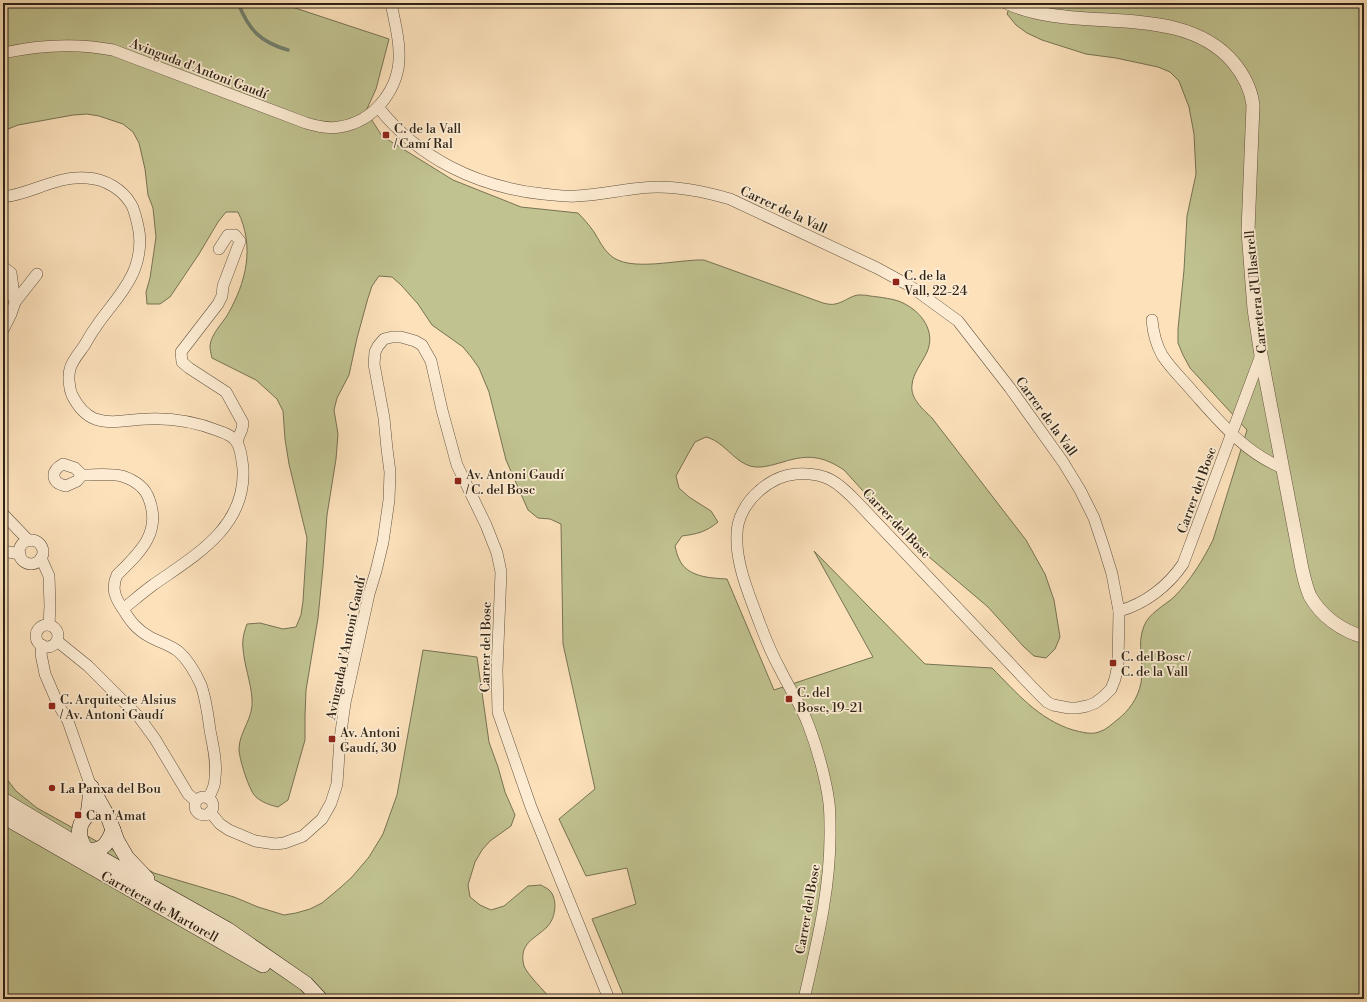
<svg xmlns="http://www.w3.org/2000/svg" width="1367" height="1002" font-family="'Libre Bodoni',serif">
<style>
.green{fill:#c0c290;stroke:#777253}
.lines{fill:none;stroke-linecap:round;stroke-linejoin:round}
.stream{stroke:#72806f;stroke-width:3.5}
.minor-casing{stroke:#62523f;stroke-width:12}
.tertiary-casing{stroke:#62523f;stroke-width:14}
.secondary-casing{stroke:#2e2316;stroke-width:16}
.minor{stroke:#fdecd3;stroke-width:11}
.tertiary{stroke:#fdecd3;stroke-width:13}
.secondary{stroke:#fdecd3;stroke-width:15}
.poi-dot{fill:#8f2418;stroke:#fdecd3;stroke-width:1.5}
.labels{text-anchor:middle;stroke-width:3.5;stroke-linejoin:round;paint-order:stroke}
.street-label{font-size:13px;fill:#2e2316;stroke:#fdecd3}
.poi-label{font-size:13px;fill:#2e2316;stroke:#fdecd3;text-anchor:start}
</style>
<rect width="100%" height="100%" fill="#fce1bb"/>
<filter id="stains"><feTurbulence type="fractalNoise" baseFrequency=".005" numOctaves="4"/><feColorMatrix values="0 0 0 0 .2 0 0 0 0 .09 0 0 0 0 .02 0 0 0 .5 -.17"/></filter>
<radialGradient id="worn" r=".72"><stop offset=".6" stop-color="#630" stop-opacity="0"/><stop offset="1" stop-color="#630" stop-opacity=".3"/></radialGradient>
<g class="green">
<path d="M 3,3 L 289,3 L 292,7 L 389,39 L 376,89 L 366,111 L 382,136 L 453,180 L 521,207 L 578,213 C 584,219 589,225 594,232 C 599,240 603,249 610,255 C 629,273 678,259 704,260 L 823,303 C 827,304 832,305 835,304 C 843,303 850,296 858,295 C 862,295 867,295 870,296 C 879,297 896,299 903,303 C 922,312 936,332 927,352 C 922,363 913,373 912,385 C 910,399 924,410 932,418 L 1026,540 L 1045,574 L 1054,600 L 1060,637 L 1055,649 L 1046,658 L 1034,656 L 1024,647 L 988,607 L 902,534 L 844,470 C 823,456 808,454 783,462 C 772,465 761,469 750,466 C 737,462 728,449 717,442 C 714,440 710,438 706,437 L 695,442 L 688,454 L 676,476 L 679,488 L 689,497 L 711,511 L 718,522 C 706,532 697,534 682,536 L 675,546 C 676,550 677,555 679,559 C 687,577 709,578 727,579 L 774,690 L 873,657 L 814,551 L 925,664 L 992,668 C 1017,693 1038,719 1073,730 C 1082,732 1090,735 1099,732 C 1106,730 1112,724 1117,720 C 1129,711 1138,698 1141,683 C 1145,664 1136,645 1144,626 C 1149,613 1164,606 1174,597 C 1190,581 1203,560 1213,540 L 1247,430 L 1190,368 L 1183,355 L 1178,343 L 1178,329 L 1184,270 L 1187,216 L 1196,174 L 1194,134 L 1189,107 L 1179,81 L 1170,72 L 1158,67 L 1116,58 L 1086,54 L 1042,40 L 1027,33 L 1016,25 L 1007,14 L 1011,3 L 1364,3 L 1364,999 L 625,999 L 592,919 L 636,904 L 627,868 L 586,876 L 559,819 L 595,789 L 563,644 L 561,524 L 550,519 L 538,518 L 528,510 L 506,460 L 489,392 L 479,368 L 472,358 L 463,347 L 432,325 L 418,304 L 401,285 L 392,277 L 379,276 L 372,286 L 368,298 L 357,338 L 349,375 L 337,398 L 334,410 L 338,434 L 336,459 L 327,515 L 323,567 L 318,618 L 306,690 L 305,716 L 305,740 L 288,800 L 278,807 C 270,805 263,803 256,797 C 249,791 239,758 239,749 C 239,732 254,718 252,699 C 251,682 244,665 243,648 C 242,640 244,632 247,624 L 260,623 L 283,629 L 296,627 L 301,615 L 303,601 L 307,538 L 289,464 L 285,439 L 283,411 L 277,399 L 256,380 L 212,358 C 211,354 210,349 210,346 C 211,334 222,324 228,314 C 246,282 255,247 238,212 L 226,212 L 218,222 L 199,254 L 170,297 L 160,304 L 147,304 L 146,292 L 150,278 L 156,237 L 153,208 L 148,195 L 145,169 L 139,143 L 133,132 L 123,124 L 99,116 L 87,114 L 73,115 L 18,125 L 3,131 Z"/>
<path d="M 423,650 L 477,657 L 489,742 L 498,767 L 505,792 L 515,815 L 511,826 L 490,841 L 482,850 L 475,862 L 468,885 L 470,897 L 480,905 L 491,910 L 504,906 L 528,886 L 541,885 C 544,887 549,889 551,892 C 558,902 555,919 547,927 C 535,939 518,943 524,966 C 527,974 545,992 551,999 L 3,999 L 3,774 L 16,791 L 37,808 L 154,873 L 234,897 L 258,907 L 284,915 L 296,913 L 310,909 L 322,903 L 341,887 L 352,877 L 369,857 L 383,834 L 397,795 Z"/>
</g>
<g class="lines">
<path class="stream" d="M 238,3 C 249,30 260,42 288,50"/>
<defs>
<g id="minor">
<path d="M 3,53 C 39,45 77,43 113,50 L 306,123 C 316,126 329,129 339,127 C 375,122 401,87 399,52 C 399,36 394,19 391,3"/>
<path d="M 378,107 C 419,159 478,187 543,194 C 554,195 566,197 576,196 C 604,195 631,187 658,187 C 683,187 706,192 730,199 L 877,268 L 910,286 L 958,321 L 1010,388 L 1063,462 L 1080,490 L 1094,518 L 1104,548 L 1112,574 L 1119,611 L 1118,664 L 1115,679 L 1111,689 L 1103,697 L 1095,703 L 1087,706 L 1077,708 L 1069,708 L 1053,705 L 1047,702 L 1035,690 L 858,503 C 838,482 826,472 796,474 C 782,475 769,482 759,491 C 747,501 737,518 737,534 C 735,563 750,597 760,624 C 766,640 772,655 780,669 C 789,688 801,705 808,724 C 817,747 826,779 829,803 C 830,811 830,820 830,829 C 831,887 817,943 804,999"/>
<path d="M 3,197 C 32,194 57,175 87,178 C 105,179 122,189 131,204 C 135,211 136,218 138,226 C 142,242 139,262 131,277 C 123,293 111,306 100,321 C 94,329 89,337 84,346 C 79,353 72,361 70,369 C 68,376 69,388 72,395 C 77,405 85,415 95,419 C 112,425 131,419 148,419 C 173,418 196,422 219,431 C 224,433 231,435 235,440 C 241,446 242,461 243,469 C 246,528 194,556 153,585 C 142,593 133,601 123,609 C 130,621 137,630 150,637 C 159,642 171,645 179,652 C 189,661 196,674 201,685 C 206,699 208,715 210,730 C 213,746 217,762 215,778 C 215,786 212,792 208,798"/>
<polyline points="219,249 228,235 235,235 240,241 223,286 222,296 218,304 181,352 182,362 189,368 226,392 243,423 242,429 237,441"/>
<polyline points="3,267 11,273 15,302 11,314 3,330"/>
<polyline points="3,291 15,297"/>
<polyline points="15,302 37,274"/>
<path d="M 1152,320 C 1153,332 1156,344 1162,355 C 1171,369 1183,380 1193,392 C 1220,422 1245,453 1283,468"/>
<path d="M 82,475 L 75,468 L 63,464 C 50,471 51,483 66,486 L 77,481 L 82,475 C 95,475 109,473 122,476 C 134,480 145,487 149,499 C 162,533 139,553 117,575 C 111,588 115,598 123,609"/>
<polyline points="3,514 29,541"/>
<circle cx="31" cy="552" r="12"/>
<polyline points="3,551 20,554"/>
<polyline points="41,558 49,576 50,606 49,625"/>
<path d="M 1119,611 C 1145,604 1168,586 1183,564 L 1261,355"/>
<circle cx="47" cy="636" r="11"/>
<polyline points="57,641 88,666 139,717 155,739 188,794 196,801"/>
<polyline points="42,645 41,654 45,674 58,704 68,721 91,787"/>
<circle cx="204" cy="806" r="9"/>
<polyline points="210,812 220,824 229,830 255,841 275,844 284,843 303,836 322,819 331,803 337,784 340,739 345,703 369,594 376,571 383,542 389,500 390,472 387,449 384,418 374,364 375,352 378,346 384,339 392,337 401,337 415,341 422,345 431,361 442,410 457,465 486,525 497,553 501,572 497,670 498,712 531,807 609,999"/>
</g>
<path id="tertiary" d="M 1008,3 C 1077,35 1180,0 1233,62 C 1243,74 1251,89 1253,105 L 1248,231 L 1254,309 L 1261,355 L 1302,569 C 1304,578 1306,587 1310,596 C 1321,616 1342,631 1364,637"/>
<g id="secondary">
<polyline points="91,787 109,819 117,841 127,858 147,879"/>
<polyline points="3,800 86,850 228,930 306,984 320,999"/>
<polyline points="3,816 263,965"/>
<path d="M 82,850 C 101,852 107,847 113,830"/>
<path d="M 87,851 C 81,843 77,834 81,824 C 83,820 86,817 88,813 C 90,805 90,795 91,787"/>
</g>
</defs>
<use href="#minor" class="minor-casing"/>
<use href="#tertiary" class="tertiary-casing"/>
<use href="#secondary" class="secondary-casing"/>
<use href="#minor" class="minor"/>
<use href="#tertiary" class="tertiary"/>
<use href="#secondary" class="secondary"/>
</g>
<g class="poi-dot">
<rect x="382" y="131" width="8" height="8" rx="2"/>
<rect x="892" y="278" width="8" height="8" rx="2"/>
<rect x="454" y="477" width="8" height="8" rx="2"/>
<rect x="1109" y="659" width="8" height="8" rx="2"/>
<rect x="785" y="695" width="8" height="8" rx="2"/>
<rect x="48" y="702" width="8" height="8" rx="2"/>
<rect x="328" y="735" width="8" height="8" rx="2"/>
<circle cx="52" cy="788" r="4"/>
<rect x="74" y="811" width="8" height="8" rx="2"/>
</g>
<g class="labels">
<g class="street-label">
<text transform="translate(199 68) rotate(21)" y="5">Avinguda d'Antoni Gaudí</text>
<text transform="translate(784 209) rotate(25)" y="5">Carrer de la Vall</text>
<text transform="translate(1255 292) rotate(-96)" y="5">Carretera d'Ullastrell</text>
<text transform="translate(1047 416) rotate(54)" y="5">Carrer de la Vall</text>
<text transform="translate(1196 490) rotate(-70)" y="5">Carrer del Bosc</text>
<text transform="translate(897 523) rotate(46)" y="5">Carrer del Bosc</text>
<text transform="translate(485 647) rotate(-89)" y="5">Carrer del Bosc</text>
<text transform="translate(345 648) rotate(-78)" y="5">Avinguda d'Antoni Gaudí</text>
<text transform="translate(160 906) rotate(29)" y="5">Carretera de Martorell</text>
<text transform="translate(807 909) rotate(-80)" y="5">Carrer del Bosc</text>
</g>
<g class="poi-label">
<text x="394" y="133">C. de la Vall<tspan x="394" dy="15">/ Camí Ral</tspan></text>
<text x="904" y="280">C. de la<tspan x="904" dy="15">Vall, 22-24</tspan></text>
<text x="466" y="479">Av. Antoni Gaudí<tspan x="466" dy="15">/ C. del Bosc</tspan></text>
<text x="1121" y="661">C. del Bosc /<tspan x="1121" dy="15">C. de la Vall</tspan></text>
<text x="797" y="697">C. del<tspan x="797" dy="15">Bosc, 19-21</tspan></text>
<text x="60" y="704">C. Arquitecte Alsius<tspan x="60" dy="15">/ Av. Antoni Gaudí</tspan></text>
<text x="340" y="737">Av. Antoni<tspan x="340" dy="15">Gaudí, 30</tspan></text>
<text x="60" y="793">La Panxa del Bou</text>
<text x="86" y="820">Ca n'Amat</text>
</g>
</g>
<rect width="1367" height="1002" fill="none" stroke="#fce1bb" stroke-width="16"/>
<rect x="4" y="4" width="1359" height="994" fill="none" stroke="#2e2316" stroke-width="2"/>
<rect x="8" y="8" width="1351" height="986" fill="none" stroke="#2e2316"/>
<rect width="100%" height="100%" filter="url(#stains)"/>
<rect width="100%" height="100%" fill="url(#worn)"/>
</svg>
